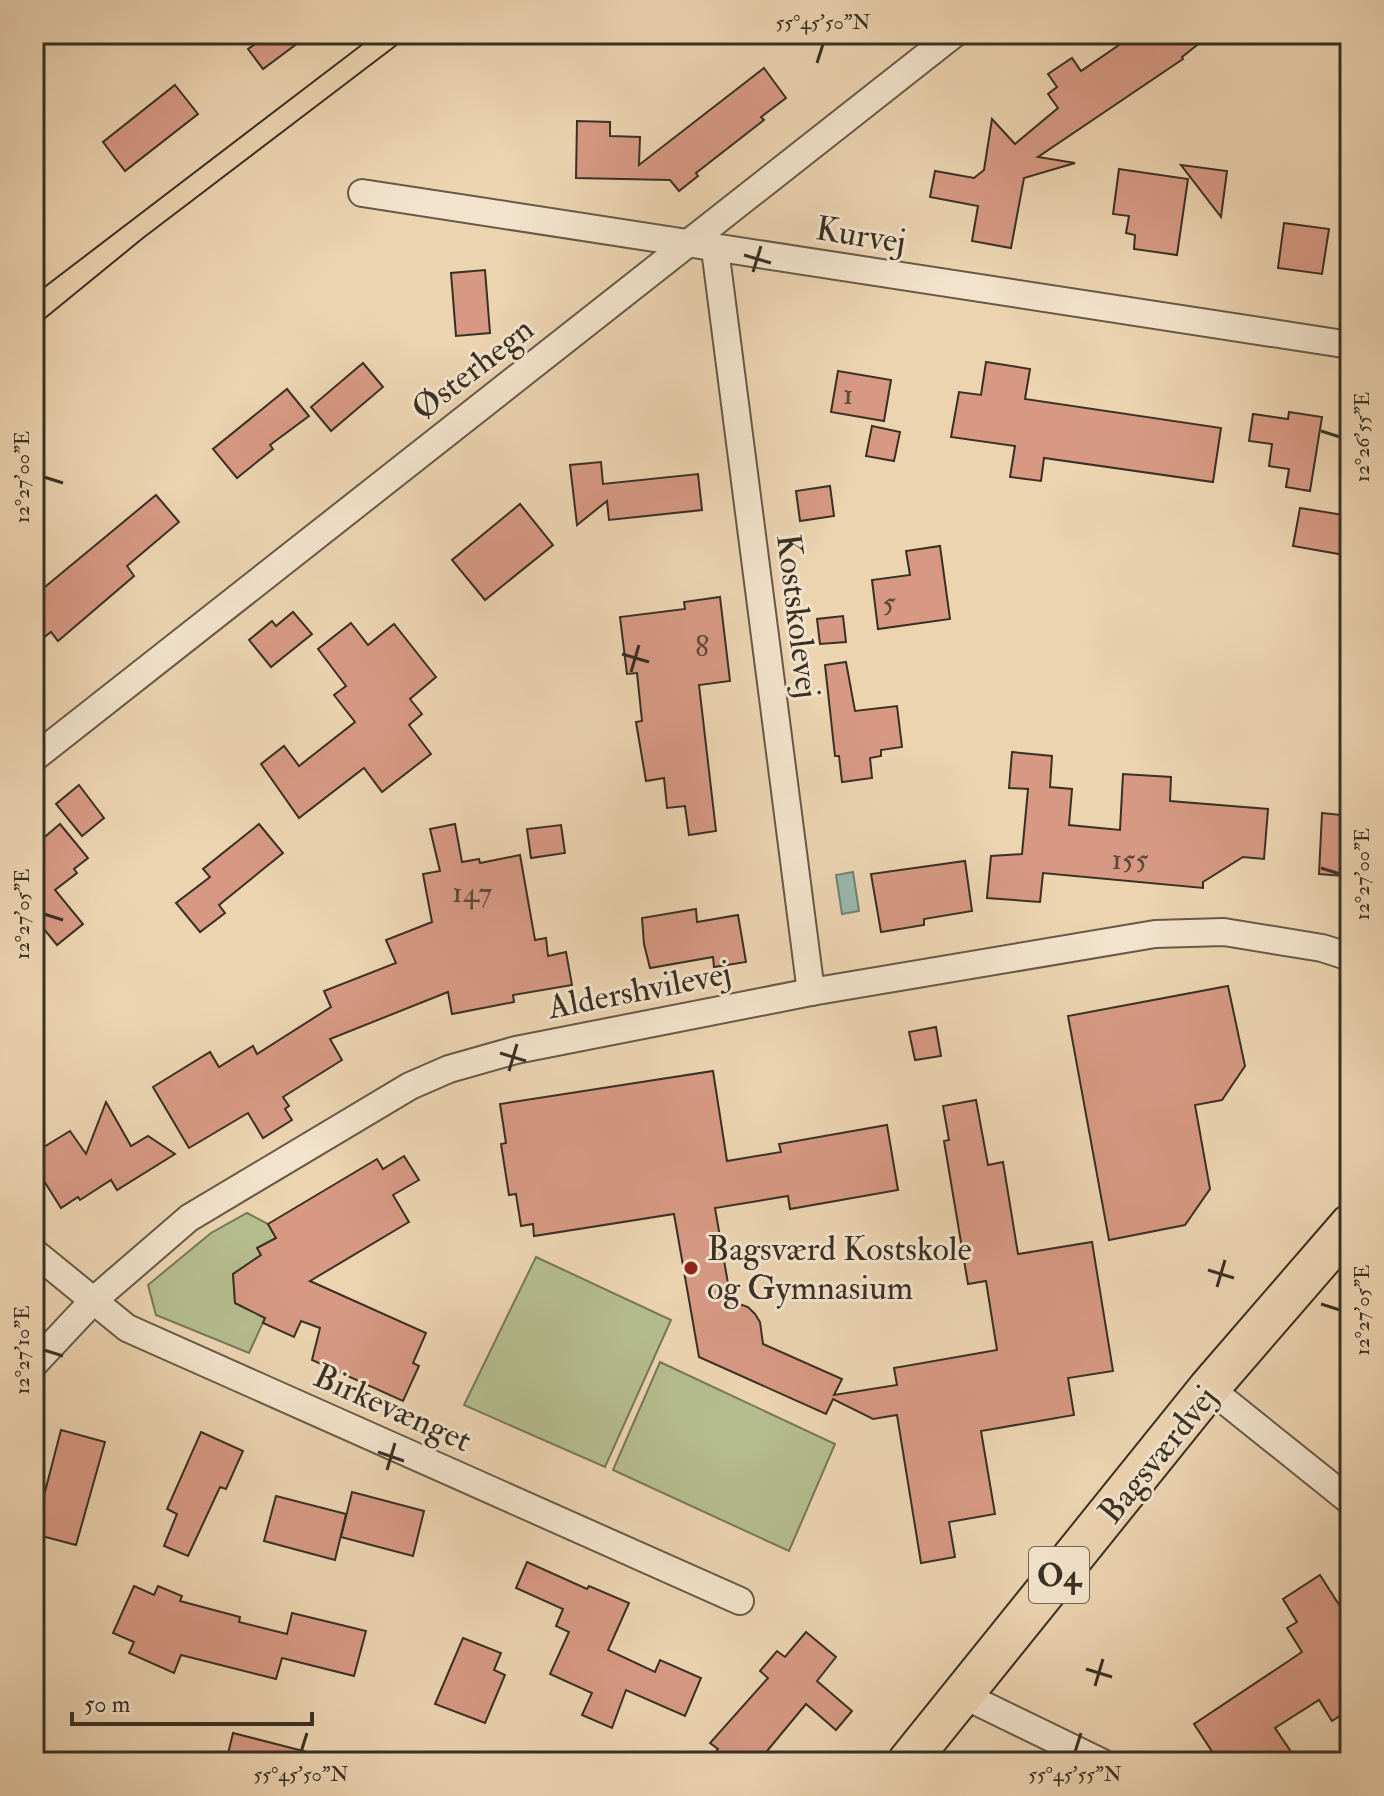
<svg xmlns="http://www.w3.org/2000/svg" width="1384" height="1796" font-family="'IM FELL Double Pica',serif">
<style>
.green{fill:#b5bd8e;stroke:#777659;stroke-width:2}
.water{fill:#99b8ad;stroke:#738276;stroke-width:2}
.building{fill:#d79984;stroke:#393024;stroke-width:2}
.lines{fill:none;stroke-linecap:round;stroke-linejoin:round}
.street-casing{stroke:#665947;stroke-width:30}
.primary-casing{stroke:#393024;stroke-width:44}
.street{stroke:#f3e3cc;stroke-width:26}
.primary{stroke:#ecd4b1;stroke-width:40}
.tram{stroke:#393024;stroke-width:2}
.ticks{fill:none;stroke:#393024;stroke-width:3}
.poi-dot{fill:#8f2418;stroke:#f3e3cc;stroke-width:3}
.labels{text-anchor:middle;stroke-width:6;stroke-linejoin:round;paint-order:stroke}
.number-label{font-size:30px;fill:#604a3c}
.shield{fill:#f3e3cc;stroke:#716656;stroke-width:2}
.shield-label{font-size:32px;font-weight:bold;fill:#393024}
.street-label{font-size:34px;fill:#393024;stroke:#f3e3cc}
.poi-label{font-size:34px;fill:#393024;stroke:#f3e3cc;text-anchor:start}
.neatline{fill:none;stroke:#393024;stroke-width:3}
.ticks-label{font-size:20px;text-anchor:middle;fill:#393024}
</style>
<rect width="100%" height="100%" fill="#ecd4b1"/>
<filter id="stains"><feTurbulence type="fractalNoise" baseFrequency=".0025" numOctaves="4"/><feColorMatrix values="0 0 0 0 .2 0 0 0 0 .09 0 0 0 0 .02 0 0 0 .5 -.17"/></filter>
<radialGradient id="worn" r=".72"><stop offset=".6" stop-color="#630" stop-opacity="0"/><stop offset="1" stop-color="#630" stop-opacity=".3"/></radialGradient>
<g class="green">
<polygon points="247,1213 268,1224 276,1238 258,1248 261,1255 233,1274 235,1303 265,1318 249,1353 156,1315 148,1285 211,1233"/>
<polygon points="536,1257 671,1320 605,1467 464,1405"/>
<polygon points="660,1362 835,1444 789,1551 613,1470"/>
</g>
<polygon class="water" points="853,872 859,911 842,914 836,875"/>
<g class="building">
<polygon points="270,34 310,34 263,69 248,49"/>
<polygon points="1135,34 1211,34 1182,57 1183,59 1038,157 1075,163 1024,178 1011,248 972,241 978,206 930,197 935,171 974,178 984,170 992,119 1015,144 1058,108 1048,94 1057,87 1048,74 1072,58 1081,71"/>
<polygon points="764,68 786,98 761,117 764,120 696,173 698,176 679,191 670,180 576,178 577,121 610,122 610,136 640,137 639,165"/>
<polygon points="175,85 198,114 125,171 103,142"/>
<polygon points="1181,165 1227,171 1221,217"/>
<polygon points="1119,169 1188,179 1177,255 1134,249 1135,235 1126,233 1129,216 1113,214"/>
<polygon points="1284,223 1329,229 1322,274 1278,268"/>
<polygon points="485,270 490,333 456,336 451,273"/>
<polygon points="986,362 1030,369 1025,399 1221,428 1213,482 1044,458 1041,481 1010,477 1015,446 951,437 959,392 981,395"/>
<polygon points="363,363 383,387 331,431 311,407"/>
<polygon points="838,371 891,380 884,421 831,412"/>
<polygon points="287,389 309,416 270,445 273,449 237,478 213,449"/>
<polygon points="1289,412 1322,417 1310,491 1286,487 1289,469 1269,466 1272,444 1249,441 1253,414 1288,419"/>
<polygon points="872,426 900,432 894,461 866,456"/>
<polygon points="601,462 603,484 698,474 702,510 609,520 607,501 577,525 570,465"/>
<polygon points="830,486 834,516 800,521 796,491"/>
<polygon points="156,495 179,522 127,566 134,576 58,641 51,632 34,645 34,596"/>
<polygon points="520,504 553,545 485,600 452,560"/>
<polygon points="1300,508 1350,516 1350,556 1293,546"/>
<polygon points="940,546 950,619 878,629 872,580 910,575 906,551"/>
<polygon points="720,597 730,681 699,685 716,831 689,835 685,806 667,808 664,778 646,781 636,722 642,721 637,673 627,674 620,617 685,609 684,602"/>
<polygon points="293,612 312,634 271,667 249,640 272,621 276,626"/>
<polygon points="843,616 846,642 820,644 817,619"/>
<polygon points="351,623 368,645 394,624 436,677 410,699 422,714 409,725 431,754 382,792 364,768 299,818 261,764 284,746 299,766 355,722 334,695 346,686 318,649"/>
<polygon points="846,662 855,711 897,706 902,747 881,750 881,756 870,758 872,778 842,782 839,756 835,756 825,665"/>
<polygon points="1012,752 1052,756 1050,787 1072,789 1069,825 1120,830 1123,774 1171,777 1170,801 1268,809 1264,859 1243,857 1203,882 1203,888 1043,873 1040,902 987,898 991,856 1022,854 1028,789 1009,788"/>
<polygon points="79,785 104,818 82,836 56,804"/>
<polygon points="1322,813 1350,816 1350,866 1345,865 1344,876 1319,874"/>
<polygon points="60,824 88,858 74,869 77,873 55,890 83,924 57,945 34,917 34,846"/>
<polygon points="259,824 283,853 219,905 225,913 200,932 176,903 210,877 203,869"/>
<polygon points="455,824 462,862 479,859 480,863 520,855 535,940 546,938 548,956 566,952 572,985 513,995 514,1002 452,1014 448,992 330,1039 342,1060 283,1097 289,1106 285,1109 292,1120 263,1138 248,1113 189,1148 153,1087 210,1052 219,1067 253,1046 257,1054 331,1007 324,991 396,963 386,940 432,922 423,874 440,871 430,829"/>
<polygon points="561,825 565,853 531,858 527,829"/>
<polygon points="965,861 972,911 924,919 924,925 881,932 871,874"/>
<polygon points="696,909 697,922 738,915 746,962 714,967 713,957 650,968 644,944 642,918"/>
<polygon points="1228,986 1245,1066 1222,1100 1195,1105 1210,1189 1185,1225 1109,1240 1068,1016"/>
<polygon points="936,1027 941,1056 915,1060 909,1032"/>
<polygon points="713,1071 727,1161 781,1152 779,1144 887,1125 898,1190 790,1209 788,1196 715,1208 731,1301 748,1307 755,1314 760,1322 763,1344 842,1379 834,1395 897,1385 894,1368 997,1350 986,1281 968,1284 944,1141 949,1140 943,1106 976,1100 988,1165 1003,1162 1018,1254 1092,1242 1113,1371 1068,1378 1074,1415 981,1431 995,1514 949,1522 955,1557 921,1563 897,1415 873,1419 833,1399 826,1414 699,1357 674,1214 534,1236 533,1224 521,1226 516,1194 509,1195 501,1144 506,1143 500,1104"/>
<polygon points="106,1102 131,1146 148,1136 175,1154 117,1190 111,1180 80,1200 78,1197 61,1208 34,1165 34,1153 70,1131 86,1154"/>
<polygon points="404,1156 419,1180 393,1195 409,1222 310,1281 426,1333 413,1363 419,1366 403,1401 312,1360 320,1328 301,1321 294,1337 263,1323 265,1318 235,1303 233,1274 261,1255 257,1248 276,1238 268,1224 377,1159 383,1169"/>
<polygon points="61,1430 105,1442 76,1545 34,1534"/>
<polygon points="201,1432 243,1451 226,1489 220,1487 188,1556 164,1546 177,1514 167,1509"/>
<polygon points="352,1492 424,1511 413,1556 341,1537"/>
<polygon points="276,1496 346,1514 335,1560 264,1541"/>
<polygon points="527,1562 587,1589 589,1586 629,1603 608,1650 655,1672 660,1660 701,1678 685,1716 626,1690 612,1728 582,1715 592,1693 550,1674 569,1632 556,1626 563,1609 516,1588"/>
<polygon points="1320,1575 1350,1622 1350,1709 1332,1721 1319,1700 1275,1728 1298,1762 1219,1762 1194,1724 1302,1652 1287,1628 1297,1622 1283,1599"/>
<polygon points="134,1586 154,1595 158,1586 182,1596 180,1601 240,1617 239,1622 287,1634 292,1613 366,1631 354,1676 282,1658 276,1679 181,1655 174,1673 129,1653 134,1642 113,1633"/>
<polygon points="806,1632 836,1657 817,1681 852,1711 836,1730 806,1704 758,1762 707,1762 718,1749 710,1743 768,1678 760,1671 777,1651 785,1657"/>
<polygon points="463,1638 501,1653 494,1670 505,1675 485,1723 435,1704"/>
<polygon points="233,1733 311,1753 310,1762 226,1762"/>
</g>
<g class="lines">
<defs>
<g id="street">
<polyline points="362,193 1350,345"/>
<polyline points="715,249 811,992"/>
<polyline points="34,758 954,34"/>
<polyline points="34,1252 127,1328 740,1601"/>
<polyline points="34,1364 94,1300 189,1218 410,1086 449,1069 516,1050 811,992 1155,934 1224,932 1322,948 1350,957"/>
<polyline points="1209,1388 1350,1501"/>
<polyline points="963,1695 1101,1762"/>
</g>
<polyline id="primary" points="908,1762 1209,1388 1350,1225"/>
</defs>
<use href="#street" class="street-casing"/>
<use href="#primary" class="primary-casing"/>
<use href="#street" class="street"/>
<use href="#primary" class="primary"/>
<g class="tram">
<polyline points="34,295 376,34"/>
<polyline points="34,327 143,238 411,34"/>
</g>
</g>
<path class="ticks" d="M 817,63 L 823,44M 744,255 L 771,263M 753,272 L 761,246M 1321,431 L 1340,437M 44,477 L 63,483M 622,654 L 649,662M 631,672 L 639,645M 1321,868 L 1340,874M 44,914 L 63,920M 500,1053 L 526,1061M 509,1071 L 517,1044M 1208,1270 L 1234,1278M 1217,1287 L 1225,1260M 1321,1304 L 1340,1310M 44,1350 L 63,1356M 378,1452 L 404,1461M 387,1470 L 395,1443M 1086,1669 L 1112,1677M 1095,1686 L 1103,1659M 301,1752 L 307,1733M 1075,1752 L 1081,1733"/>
<circle class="poi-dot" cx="691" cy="1268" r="8"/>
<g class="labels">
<g class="number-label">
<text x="848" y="404">1</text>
<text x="889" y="612">5</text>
<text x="702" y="656">8</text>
<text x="1130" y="869">155</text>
<text x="472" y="902">147</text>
</g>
<rect class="shield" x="1029" y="1547" width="60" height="56" rx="6"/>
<g class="shield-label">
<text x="1059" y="1586">O4</text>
</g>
<g class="street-label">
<text transform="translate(861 234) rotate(9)" y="12">Kurvej</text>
<text transform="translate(472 368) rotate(-38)" y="12">Østerhegn</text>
<text transform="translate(799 616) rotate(83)" y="12">Kostskolevej</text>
<text transform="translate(639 989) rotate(-11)" y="12">Aldershvilevej</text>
<text transform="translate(393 1407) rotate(24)" y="12">Birkevænget</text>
<text transform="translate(1157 1454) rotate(-51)" y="12">Bagsværdvej</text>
</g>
<g class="poi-label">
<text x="707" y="1260">Bagsværd Kostskole<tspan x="707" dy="39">og Gymnasium</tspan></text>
</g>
</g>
<rect width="1384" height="1796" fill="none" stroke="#ecd4b1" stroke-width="88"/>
<path d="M72 1712v12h240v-12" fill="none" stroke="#393024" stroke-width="4"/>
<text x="84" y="1712" font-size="24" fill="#393024" stroke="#f3e3cc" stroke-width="6" paint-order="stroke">50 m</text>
<rect x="44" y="44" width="1296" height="1708" class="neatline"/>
<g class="ticks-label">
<text x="823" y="29">55°45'50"N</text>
<text transform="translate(1362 437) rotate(-90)" y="7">12°26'55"E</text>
<text transform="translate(22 477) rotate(-90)" y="7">12°27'00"E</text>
<text transform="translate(1362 874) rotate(-90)" y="7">12°27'00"E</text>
<text transform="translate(22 914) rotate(-90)" y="7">12°27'05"E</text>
<text transform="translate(1362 1310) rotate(-90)" y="7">12°27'05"E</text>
<text transform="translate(22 1350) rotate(-90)" y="7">12°27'10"E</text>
<text x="301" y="1781">55°45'50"N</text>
<text x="1075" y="1781">55°45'55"N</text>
</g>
<rect width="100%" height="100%" filter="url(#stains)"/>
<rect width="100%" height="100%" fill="url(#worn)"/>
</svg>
